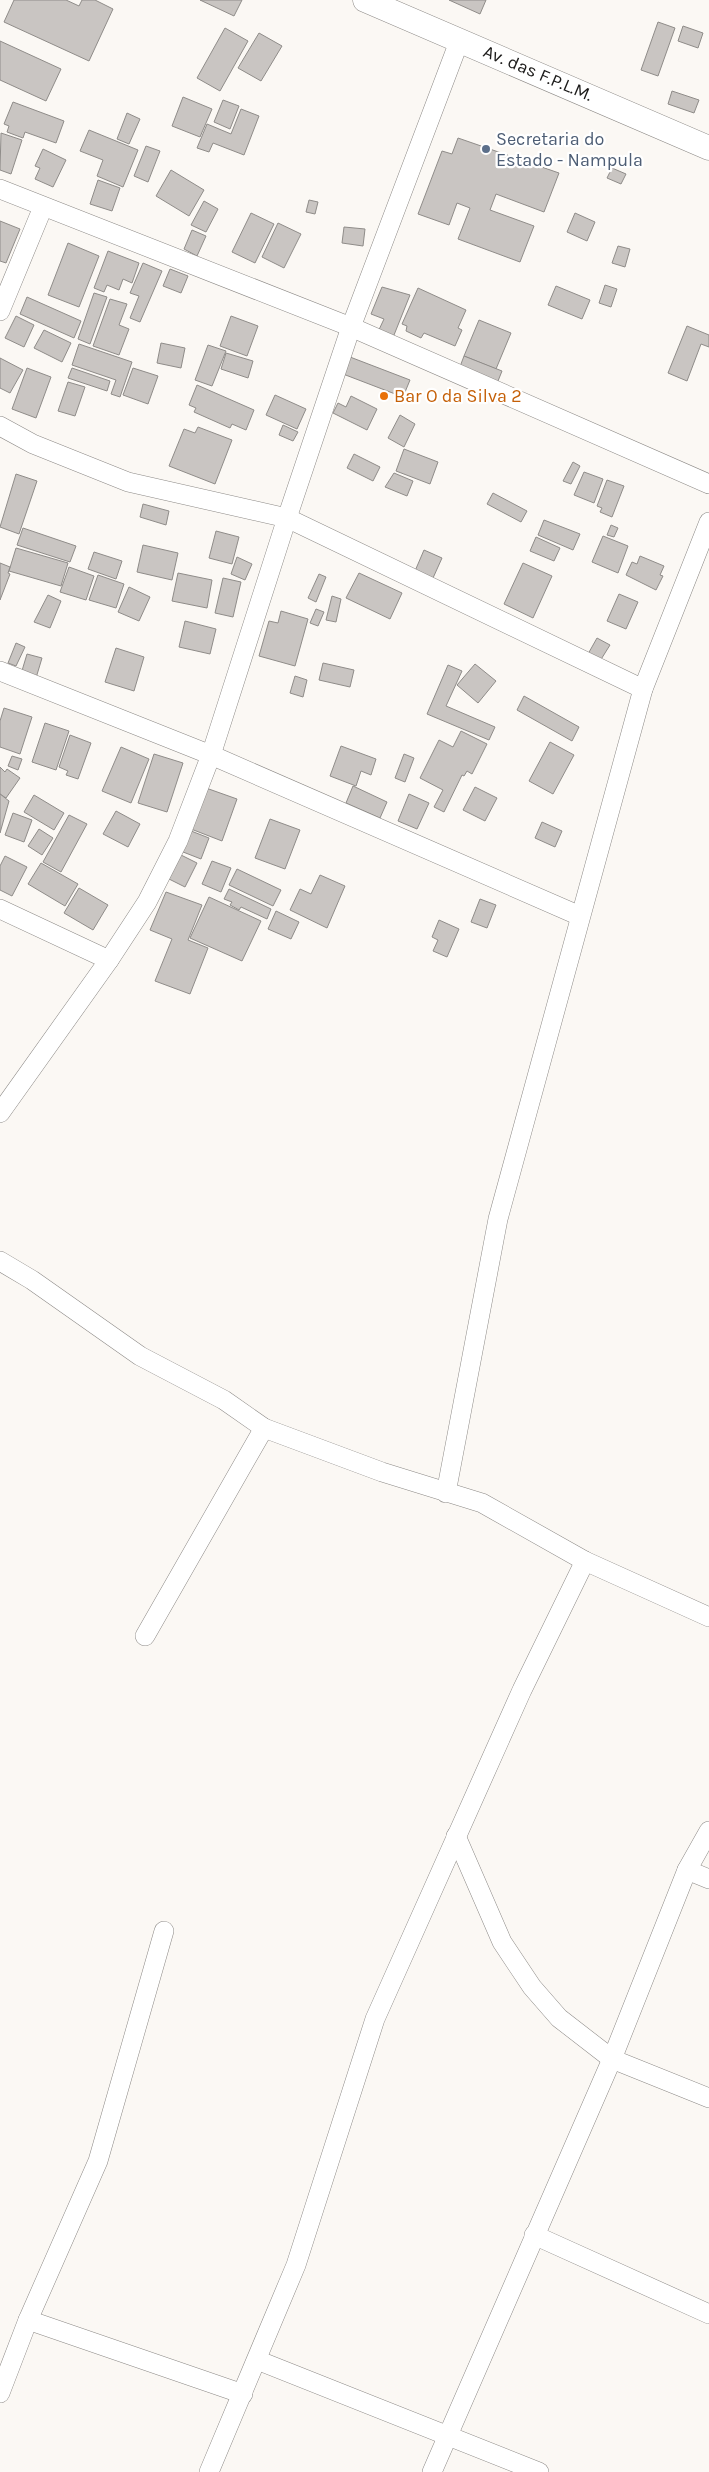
<svg xmlns="http://www.w3.org/2000/svg" width="709" height="2472" font-family="Karla,sans-serif">
<style>
.building{fill:#c9c5c2;stroke:#8f8c89}
.lines{fill:none;stroke-linecap:round;stroke-linejoin:round}
.minor-casing{stroke:#8d8a87;stroke-width:20}
.major-casing{stroke:#8d8a87;stroke-width:25}
.minor{stroke:#fff;stroke-width:19}
.major{stroke:#fff;stroke-width:24}
.service-dot{fill:#5c6f8a;stroke:#fff;stroke-width:2}
.food-dot{fill:#e8710a;stroke:#fff;stroke-width:2}
.labels{text-anchor:middle;stroke-width:4.5;stroke-linejoin:round;paint-order:stroke}
.street-label{font-size:18px;fill:#1b1a19;stroke:#fff}
.service-label{font-size:18px;fill:#4e5e75;stroke:#fff;text-anchor:start}
.food-label{font-size:18px;fill:#c56008;stroke:#fff;text-anchor:start}
</style>
<rect width="100%" height="100%" fill="#fbf8f4"/>
<g class="building">
<polygon points="14,0 66,0 79,6 82,0 95,0 113,9 89,61 4,22"/>
<polygon points="200,0 242,0 234,16"/>
<polygon points="449,0 486,0 480,14"/>
<polygon points="658,22 675,28 658,76 641,70"/>
<polygon points="683,26 703,33 698,48 678,41"/>
<polygon points="225,28 248,41 220,91 197,78"/>
<polygon points="259,33 282,46 261,81 238,68"/>
<polygon points="0,41 61,69 46,101 0,80"/>
<polygon points="672,91 699,100 694,113 668,104"/>
<polygon points="183,97 212,109 200,137 172,126"/>
<polygon points="223,100 239,106 230,129 214,122"/>
<polygon points="13,102 64,121 56,143 25,132 23,138 7,132 9,126 4,124"/>
<polygon points="241,109 259,116 244,155 213,143 209,152 197,148 207,124 231,134"/>
<polygon points="127,113 140,119 129,144 117,139"/>
<polygon points="89,130 138,150 123,187 97,176 103,160 80,151"/>
<polygon points="1,133 22,140 11,174 0,170"/>
<polygon points="458,138 559,173 544,212 496,194 490,210 534,226 520,262 458,239 470,208 457,203 449,225 418,214 442,151 452,154"/>
<polygon points="146,146 160,151 148,182 134,176"/>
<polygon points="43,149 66,160 53,187 35,179 40,168 35,166"/>
<polygon points="612,168 626,174 621,184 607,178"/>
<polygon points="171,170 204,190 189,216 156,196"/>
<polygon points="98,180 120,188 112,211 90,204"/>
<polygon points="309,200 318,202 315,214 306,212"/>
<polygon points="204,201 218,209 206,232 191,225"/>
<polygon points="251,213 274,224 255,263 232,252"/>
<polygon points="575,213 595,222 587,241 567,232"/>
<polygon points="0,221 20,229 6,263 0,261"/>
<polygon points="278,223 301,234 284,268 262,257"/>
<polygon points="344,227 365,229 363,246 342,243"/>
<polygon points="192,230 206,236 197,256 184,249"/>
<polygon points="68,243 99,256 79,307 48,295"/>
<polygon points="618,246 630,249 625,267 612,263"/>
<polygon points="108,251 139,263 132,283 123,279 119,290 107,285 104,292 94,288"/>
<polygon points="143,263 162,271 140,322 130,318 139,296 130,293"/>
<polygon points="170,269 188,276 181,293 163,286"/>
<polygon points="605,285 617,289 611,307 599,303"/>
<polygon points="556,286 590,300 582,319 548,305"/>
<polygon points="382,287 410,295 392,340 377,334 384,319 371,314"/>
<polygon points="418,288 466,310 458,328 462,330 455,346 424,333 421,338 406,331 407,326 402,324"/>
<polygon points="94,293 107,297 90,344 78,339"/>
<polygon points="27,297 81,321 74,338 20,314"/>
<polygon points="110,299 127,304 119,325 129,329 119,355 93,346"/>
<polygon points="16,316 34,325 24,347 5,338"/>
<polygon points="231,316 258,326 247,356 220,346"/>
<polygon points="479,320 511,333 496,369 464,356"/>
<polygon points="687,326 709,335 709,347 701,344 687,381 668,373"/>
<polygon points="44,330 71,343 62,362 34,348"/>
<polygon points="161,343 185,348 181,368 157,363"/>
<polygon points="79,344 132,362 120,397 111,394 116,380 72,365"/>
<polygon points="208,345 226,351 212,386 195,380"/>
<polygon points="226,353 253,361 248,378 221,369"/>
<polygon points="464,356 502,371 496,386 458,372"/>
<polygon points="350,357 410,380 403,397 343,374"/>
<polygon points="0,358 23,370 10,393 0,388"/>
<polygon points="27,368 51,377 36,418 12,409"/>
<polygon points="72,368 110,381 107,391 68,378"/>
<polygon points="133,368 158,376 148,404 123,395"/>
<polygon points="68,382 85,387 75,416 58,411"/>
<polygon points="197,385 254,410 246,430 232,424 230,428 194,412 196,408 189,405"/>
<polygon points="275,395 306,409 297,429 266,415"/>
<polygon points="351,396 377,409 367,430 333,413 338,403 346,407"/>
<polygon points="400,415 415,424 404,447 388,438"/>
<polygon points="283,425 298,432 293,441 279,435"/>
<polygon points="198,427 232,440 215,484 169,466 184,429 195,433"/>
<polygon points="404,449 438,462 430,484 396,471"/>
<polygon points="354,454 380,467 373,481 347,468"/>
<polygon points="573,462 580,466 571,484 563,481"/>
<polygon points="584,472 603,479 594,503 574,495"/>
<polygon points="394,473 413,481 407,496 385,487"/>
<polygon points="16,474 37,481 19,534 0,527"/>
<polygon points="607,480 624,486 612,517 600,512 602,508 597,506"/>
<polygon points="493,493 527,511 521,522 487,504"/>
<polygon points="143,504 169,511 166,525 140,517"/>
<polygon points="544,520 580,534 573,550 538,535"/>
<polygon points="611,525 618,528 614,537 607,535"/>
<polygon points="23,528 76,546 70,562 17,545"/>
<polygon points="216,531 239,537 232,564 209,558"/>
<polygon points="603,536 628,546 618,573 592,562"/>
<polygon points="536,537 560,548 554,561 530,551"/>
<polygon points="143,545 178,553 172,580 137,572"/>
<polygon points="16,548 68,563 61,586 9,571"/>
<polygon points="424,550 442,558 433,578 415,571"/>
<polygon points="94,552 122,561 116,579 88,569"/>
<polygon points="640,556 664,566 660,575 663,576 656,590 626,575 632,562 637,564"/>
<polygon points="237,557 252,564 245,580 231,574"/>
<polygon points="0,563 10,567 8,573 10,574 0,600"/>
<polygon points="523,563 552,576 533,618 504,604"/>
<polygon points="69,567 94,576 86,600 60,592"/>
<polygon points="178,573 212,580 207,608 172,601"/>
<polygon points="359,573 402,593 390,619 346,598"/>
<polygon points="319,574 326,577 316,602 308,598"/>
<polygon points="98,575 124,584 116,608 89,600"/>
<polygon points="223,578 241,582 233,617 215,613"/>
<polygon points="129,587 150,597 139,621 118,612"/>
<polygon points="619,594 638,602 626,629 607,621"/>
<polygon points="48,595 61,601 50,628 34,622"/>
<polygon points="332,596 341,599 336,622 326,620"/>
<polygon points="316,609 324,612 318,626 310,623"/>
<polygon points="281,611 308,619 295,666 259,656 269,621 278,623"/>
<polygon points="185,621 216,629 210,654 179,647"/>
<polygon points="597,638 610,645 600,661 588,654"/>
<polygon points="16,643 25,647 16,666 8,663"/>
<polygon points="116,648 144,657 134,691 105,682"/>
<polygon points="27,654 42,658 36,678 21,674"/>
<polygon points="323,663 354,670 350,687 319,680"/>
<polygon points="475,664 496,681 478,703 457,685"/>
<polygon points="448,665 462,671 446,706 495,727 489,740 427,714"/>
<polygon points="295,676 307,680 303,697 290,693"/>
<polygon points="524,696 579,727 572,741 517,710"/>
<polygon points="4,708 32,717 20,754 0,747 0,721"/>
<polygon points="45,723 69,731 56,770 32,762"/>
<polygon points="461,731 487,744 472,774 467,771 464,776 462,775 444,812 434,807 443,790 420,778 439,740 453,747"/>
<polygon points="70,735 91,743 78,779 66,775 68,771 59,767"/>
<polygon points="550,742 574,755 553,794 529,781"/>
<polygon points="341,746 376,759 371,775 361,771 356,786 330,776"/>
<polygon points="121,747 149,759 131,803 102,791"/>
<polygon points="154,754 183,763 167,812 138,803"/>
<polygon points="404,754 414,758 405,782 395,778"/>
<polygon points="12,756 22,759 18,770 8,766"/>
<polygon points="0,767 5,772 7,769 20,778 6,798 0,794"/>
<polygon points="353,786 387,802 380,818 346,803"/>
<polygon points="475,787 497,798 485,821 463,810"/>
<polygon points="206,788 237,799 222,841 191,829"/>
<polygon points="0,794 9,801 0,833"/>
<polygon points="409,794 429,803 417,829 398,821"/>
<polygon points="34,795 64,813 54,830 24,812"/>
<polygon points="116,811 140,824 128,847 103,834"/>
<polygon points="13,813 32,820 24,842 5,835"/>
<polygon points="69,815 87,824 61,872 43,862"/>
<polygon points="270,819 300,830 285,869 255,858"/>
<polygon points="542,822 562,831 555,847 535,838"/>
<polygon points="39,829 53,838 42,855 28,846"/>
<polygon points="186,829 209,838 201,859 178,850"/>
<polygon points="177,853 197,863 185,887 165,877"/>
<polygon points="5,856 27,867 12,896 0,890 0,866"/>
<polygon points="212,861 231,868 221,892 202,884"/>
<polygon points="41,863 78,884 65,906 28,884"/>
<polygon points="237,869 281,890 273,906 229,885"/>
<polygon points="320,875 345,886 327,928 290,910 300,889 311,894"/>
<polygon points="79,888 108,905 93,930 64,913"/>
<polygon points="229,889 271,909 267,919 241,907 239,910 230,905 232,902 224,899"/>
<polygon points="166,892 202,905 188,940 208,948 190,994 155,981 172,939 150,930"/>
<polygon points="209,897 261,921 242,961 190,938"/>
<polygon points="480,899 496,905 487,928 471,922"/>
<polygon points="276,911 299,922 291,939 268,929"/>
<polygon points="439,920 459,929 447,957 433,951 438,940 432,937"/>
</g>
<g class="lines">
<defs>
<g id="minor">
<polyline points="0,189 351,327 709,484"/>
<polyline points="0,311 43,207"/>
<polyline points="0,426 33,444 128,482 287,518 643,689"/>
<polyline points="0,671 211,755 580,916"/>
<polyline points="0,909 109,960"/>
<polyline points="0,1113 109,960 147,902 178,841 211,755 287,518 351,327 460,39"/>
<polyline points="0,1261 32,1280 140,1356 224,1400 264,1428 382,1472 482,1503 585,1561 709,1617"/>
<polyline points="446,1493 498,1219 643,689 709,522"/>
<polyline points="145,1636 264,1428"/>
<polyline points="456,1836 502,1942 532,1987 559,2018 612,2059 709,2098"/>
<polyline points="687,1870 709,1879"/>
<polyline points="534,2235 709,2314"/>
<polyline points="28,2320 243,2394"/>
<polyline points="257,2360 539,2472"/>
<polyline points="0,2393 28,2320 98,2161 164,1931"/>
<polyline points="209,2472 296,2265 375,2019 522,1690 585,1561"/>
<polyline points="432,2472 612,2059 687,1870 709,1831"/>
</g>
<polyline id="major" points="365,0 709,148"/>
</defs>
<use href="#minor" class="minor-casing"/>
<use href="#major" class="major-casing"/>
<use href="#minor" class="minor"/>
<use href="#major" class="major"/>
</g>
<circle class="service-dot" cx="486" cy="149" r="5"/>
<circle class="food-dot" cx="384" cy="396" r="5"/>
<g class="labels">
<g class="street-label">
<text transform="translate(538 73) rotate(23)" y="6">Av. das F.P.L.M.</text>
</g>
<g class="service-label">
<text x="496" y="145">Secretaria do<tspan x="496" dy="21">Estado - Nampula</tspan></text>
</g>
<g class="food-label">
<text x="394" y="402">Bar O da Silva 2</text>
</g>
</g>
</svg>
